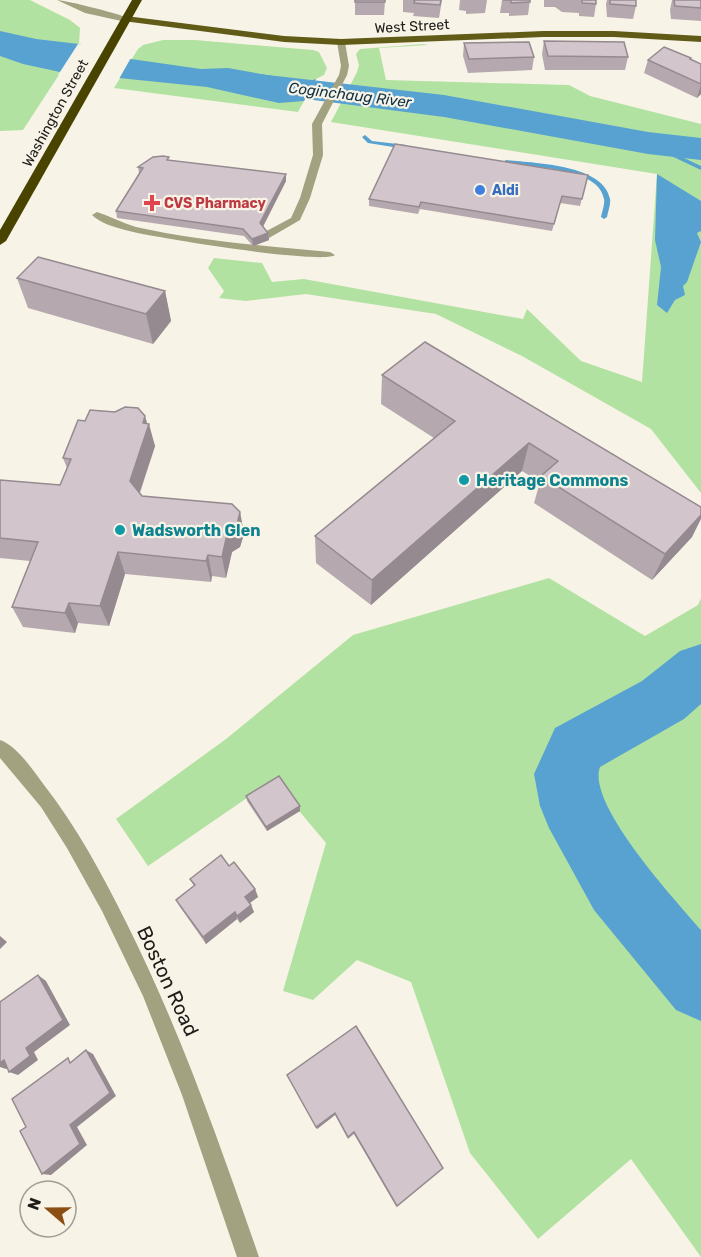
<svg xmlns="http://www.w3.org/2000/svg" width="701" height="1257" font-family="Rubik,sans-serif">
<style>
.green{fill:#b2e2a1}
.water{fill:#57a2d1}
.pier{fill:#f8f3e7}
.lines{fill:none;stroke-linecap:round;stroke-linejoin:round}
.stream{fill:#57a2d1;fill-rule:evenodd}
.river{fill:#57a2d1;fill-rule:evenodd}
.minor{fill:#a2a180;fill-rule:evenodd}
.major{fill:#605c18;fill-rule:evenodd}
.highway{fill:#484400;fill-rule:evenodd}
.wall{fill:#b5a9af}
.shaded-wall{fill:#948a8f}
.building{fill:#d3c5cc;stroke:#948a8f;stroke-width:1.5}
.shop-dot{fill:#3f7fe0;stroke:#f8f3e7;stroke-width:2}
.health-dot{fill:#e0444e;stroke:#f8f3e7;stroke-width:2}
.culture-dot{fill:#0f9aa8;stroke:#f8f3e7;stroke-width:2}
.labels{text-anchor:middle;stroke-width:4.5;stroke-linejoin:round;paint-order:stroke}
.far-street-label{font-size:14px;fill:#1e1c18;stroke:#f8f3e7}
.far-shop-label{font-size:14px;font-weight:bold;fill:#366cbe;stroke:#f8f3e7;text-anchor:start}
.far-health-label{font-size:14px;font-weight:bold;fill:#be3a42;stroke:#f8f3e7;text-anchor:start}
.far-water-label{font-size:15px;font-style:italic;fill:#0f3145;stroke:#f8f3e7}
.culture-label{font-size:16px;font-weight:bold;fill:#0d838f;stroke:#f8f3e7;text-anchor:start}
.near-street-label{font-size:20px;fill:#1e1c18;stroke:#f8f3e7}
</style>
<rect width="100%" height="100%" fill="#f8f3e7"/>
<g class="green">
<polygon points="0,0 30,0 70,20 80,28 79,44 23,130 0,131"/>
<polygon points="163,40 195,40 313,50 319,52 327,68 324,75 316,79 298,112 114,88 138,49 143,45"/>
<polygon points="423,44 428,45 379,48 386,80 569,85 590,96 701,124 701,493 651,429 522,356 436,314 306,294 246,301 219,298 224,291 208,268 214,258 262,263 272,282 304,279 523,319 527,309 581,361 642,382 657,174 331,122 357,72 359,65 356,54 360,49"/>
<polygon points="549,578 645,636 698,605 701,598 701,1257 631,1159 538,1239 470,1153 411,982 357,960 313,1000 283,991 326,843 273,780 148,866 116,819 226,739 353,635"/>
</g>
<g class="water">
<polygon points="0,31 36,39 79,44 131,59 201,69 228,68 306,82 316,79 304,101 279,103 207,87 60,72 23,64 0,56"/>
<polygon points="657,174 701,201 701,231 697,233 701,242 687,282 683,286 685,295 675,300 667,313 657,305 661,267 655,240"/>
</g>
<polygon class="pier" points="78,44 96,46 132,56 119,79 58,75"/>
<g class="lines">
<g class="stream">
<polygon points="365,135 372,141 406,145 409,147 406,149 368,143 362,137"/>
<polygon points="646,142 650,142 701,166 701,170 646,144"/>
<path d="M 506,160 C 533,163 604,164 610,199 C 611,204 608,211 607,217 L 604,219 L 601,217 C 602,212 605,204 604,199 C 599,166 529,168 504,163 L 503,162 Z"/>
</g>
<g class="river">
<polygon points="233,71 444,95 648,132 701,138 701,160 648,154 444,117 221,88 216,81 221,74"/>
<path d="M 701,644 L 701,704 L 684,719 L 600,767 C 586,804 677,902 701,930 L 701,1021 L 676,1010 L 594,910 L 549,828 L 540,806 L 534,774 L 555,728 L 642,681 L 680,651 Z"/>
</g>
<g class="minor">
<path d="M 57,0 C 65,0 124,15 130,19 L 126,22 L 85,13 Z"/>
<polygon points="341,39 345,42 349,66 347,75 322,124 323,155 310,198 300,220 269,238 261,238 261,234 291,218 300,198 313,155 312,124 339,75 341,66 337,42"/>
<path d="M 97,212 C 110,216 122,223 136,227 C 199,241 266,246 330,252 L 335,255 C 324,265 149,237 125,230 C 114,227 100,223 92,215 Z"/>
<path d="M 0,740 C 17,746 33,770 44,785 C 77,827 102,874 126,922 C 181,1032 219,1142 259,1257 L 237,1257 L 182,1095 L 143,996 L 102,911 L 67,848 L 41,807 L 0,758 Z"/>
</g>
<polygon class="major" points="126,16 284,36 341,39 543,31 614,31 701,36 701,42 614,37 543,37 341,45 284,42 123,21 123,17"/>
<polygon class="highway" points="132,0 142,0 6,241 0,245 0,230"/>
</g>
<g class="wall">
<polygon points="355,0 385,0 384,15 355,15"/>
<polygon points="403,0 442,0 439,18 413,16 414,13 403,12"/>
<polygon points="460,0 487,0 485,13 466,14 466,11 459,10"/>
<polygon points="502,0 530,0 528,15 509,16 509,13 500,13"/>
<polygon points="544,0 596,0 596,4 594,17 579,16 579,13 562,12 555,7 544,7"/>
<polygon points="607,0 636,0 636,6 633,19 607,17 606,4"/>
<polygon points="672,0 701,0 701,21 671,19 670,10"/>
<polygon points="544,41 628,57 625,70 545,70 542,54"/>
<polygon points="464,43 534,57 532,70 468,73 463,56"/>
<polygon points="648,60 701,64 701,94 697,98 644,73"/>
<polygon points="169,160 286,174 286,181 263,227 268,233 269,240 253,246 244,236 117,218 116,211 139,173 138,167"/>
<polygon points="588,175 580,206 560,203 552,231 420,209 418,214 369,206 369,199"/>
<polygon points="17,278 165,291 171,321 153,344 28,308"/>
<polygon points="425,342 692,537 652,580 534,503 540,482 522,471 371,605 316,563 315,536 434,438 381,404 382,375"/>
<polygon points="147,423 155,446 140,493 142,496 240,512 244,534 240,547 232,552 226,578 212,576 211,582 125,574 109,626 78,623 75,633 23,627 12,607 30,561 0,558 0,480 60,485 67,468 63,458"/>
<polygon points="246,796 300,811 267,831 247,801"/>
<polygon points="229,866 255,889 258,897 250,903 254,912 240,923 237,919 206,944 180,907 176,900 194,886 190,879"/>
<polygon points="356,1026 397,1206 396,1206 354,1134 348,1139 335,1115 317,1129 287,1075"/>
</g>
<g class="shaded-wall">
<polygon points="701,84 701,94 697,98"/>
<polygon points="286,174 286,181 261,230 260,223"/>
<polygon points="268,233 269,240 253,246 252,239"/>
<polygon points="165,291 171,321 153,344 146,314"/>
<polygon points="145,416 148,426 149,424 155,446 136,503 130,481"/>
<polygon points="529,443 522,471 371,605 372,580"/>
<polygon points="240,512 244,534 240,547 232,552 226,578 222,557 228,530"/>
<polygon points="701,515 701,519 692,537 652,580 665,554"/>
<polygon points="118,552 125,574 109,626 100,606"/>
<polygon points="208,555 212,576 211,582 206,561"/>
<polygon points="69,603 78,623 75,633 65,613"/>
<polygon points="300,806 300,811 267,831 266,827"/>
<polygon points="255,889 258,897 248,904 245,897"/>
<polygon points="251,905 254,912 240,923 237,916"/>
<polygon points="235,912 237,919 206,944 203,937"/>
<polygon points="0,936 7,942 0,949"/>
<polygon points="38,975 46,981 70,1025 34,1052 38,1060 18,1075 9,1072 26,1048"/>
<polygon points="86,1050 93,1054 116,1096 77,1127 87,1145 51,1175 42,1174 70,1125"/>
<polygon points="4,1060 13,1064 6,1069 0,1067 0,1063"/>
<polygon points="335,1113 335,1115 317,1129 316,1127"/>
</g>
<g class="building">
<rect x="355" y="0" width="30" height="2"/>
<polygon points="413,0 441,0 440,5 414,3 415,0"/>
<polygon points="503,0 530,0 530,2 511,3 511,0"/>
<polygon points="582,0 596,0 596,4 582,3"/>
<polygon points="610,0 636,0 636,6 610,4"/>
<polygon points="674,0 701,0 701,8 675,6"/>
<polygon points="544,41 624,42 628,57 548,56"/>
<polygon points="529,42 534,57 469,59 464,43"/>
<polygon points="664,47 691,58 690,59 701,64 701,84 648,60"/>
<polygon points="395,144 588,175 582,199 562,196 554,224 421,202 419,207 369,199"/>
<polygon points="163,156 169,157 167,160 286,174 260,223 268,233 252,239 243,229 116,211 143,168 138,167 153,157"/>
<polygon points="38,257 165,291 146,314 17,278"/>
<polygon points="425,342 701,507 701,515 665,554 541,476 558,461 529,443 372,580 315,536 455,421 382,375"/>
<polygon points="125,407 138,408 145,416 143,423 149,424 130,481 142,496 232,504 240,512 237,525 228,530 222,557 208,555 206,561 118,552 100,606 69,603 65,613 12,607 38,542 0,538 0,480 60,485 71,459 63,458 78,420 85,421 90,410 115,412"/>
<polygon points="279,776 300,806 266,827 246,796"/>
<polygon points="221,855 229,866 234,862 255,889 245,897 251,905 237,916 235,912 203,937 176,900 195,885 190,879"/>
<polygon points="38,975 63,1020 26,1048 30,1056 9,1072 4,1060 0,1063 0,1002"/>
<polygon points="356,1026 443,1168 397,1206 354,1132 348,1137 335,1113 316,1127 287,1075"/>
<polygon points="86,1050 110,1093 70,1125 80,1144 42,1174 20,1131 26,1127 12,1099 68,1058 70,1063"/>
</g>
<circle class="shop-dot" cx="480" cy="190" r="6"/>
<path class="health-dot" d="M149 194h6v6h6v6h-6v6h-6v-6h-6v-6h6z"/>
<g class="culture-dot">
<circle cx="464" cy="480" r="6"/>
<circle cx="120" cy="530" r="6"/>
</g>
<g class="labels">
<g class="far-street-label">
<text transform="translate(412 26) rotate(-3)" y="5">West Street</text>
<text transform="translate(55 113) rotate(-61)" y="5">Washington Street</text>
</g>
<g class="far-shop-label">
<text x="492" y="195">Aldi</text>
</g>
<g class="far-health-label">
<text x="164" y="208">CVS Pharmacy</text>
</g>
<g class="far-water-label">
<text transform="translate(350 95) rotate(7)" y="5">Coginchaug River</text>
</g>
<g class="culture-label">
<text x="476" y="486">Heritage Commons</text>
<text x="132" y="536">Wadsworth Glen</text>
</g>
<g class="near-street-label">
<text transform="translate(168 981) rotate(65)" y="7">Boston Road</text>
</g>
</g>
<g transform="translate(48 1209) rotate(290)"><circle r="28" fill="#f8f3e7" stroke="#a19d94" stroke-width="1.5"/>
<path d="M0-4.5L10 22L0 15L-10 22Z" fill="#8c4f11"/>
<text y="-9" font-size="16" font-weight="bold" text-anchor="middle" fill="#1e1c18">N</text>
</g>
</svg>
